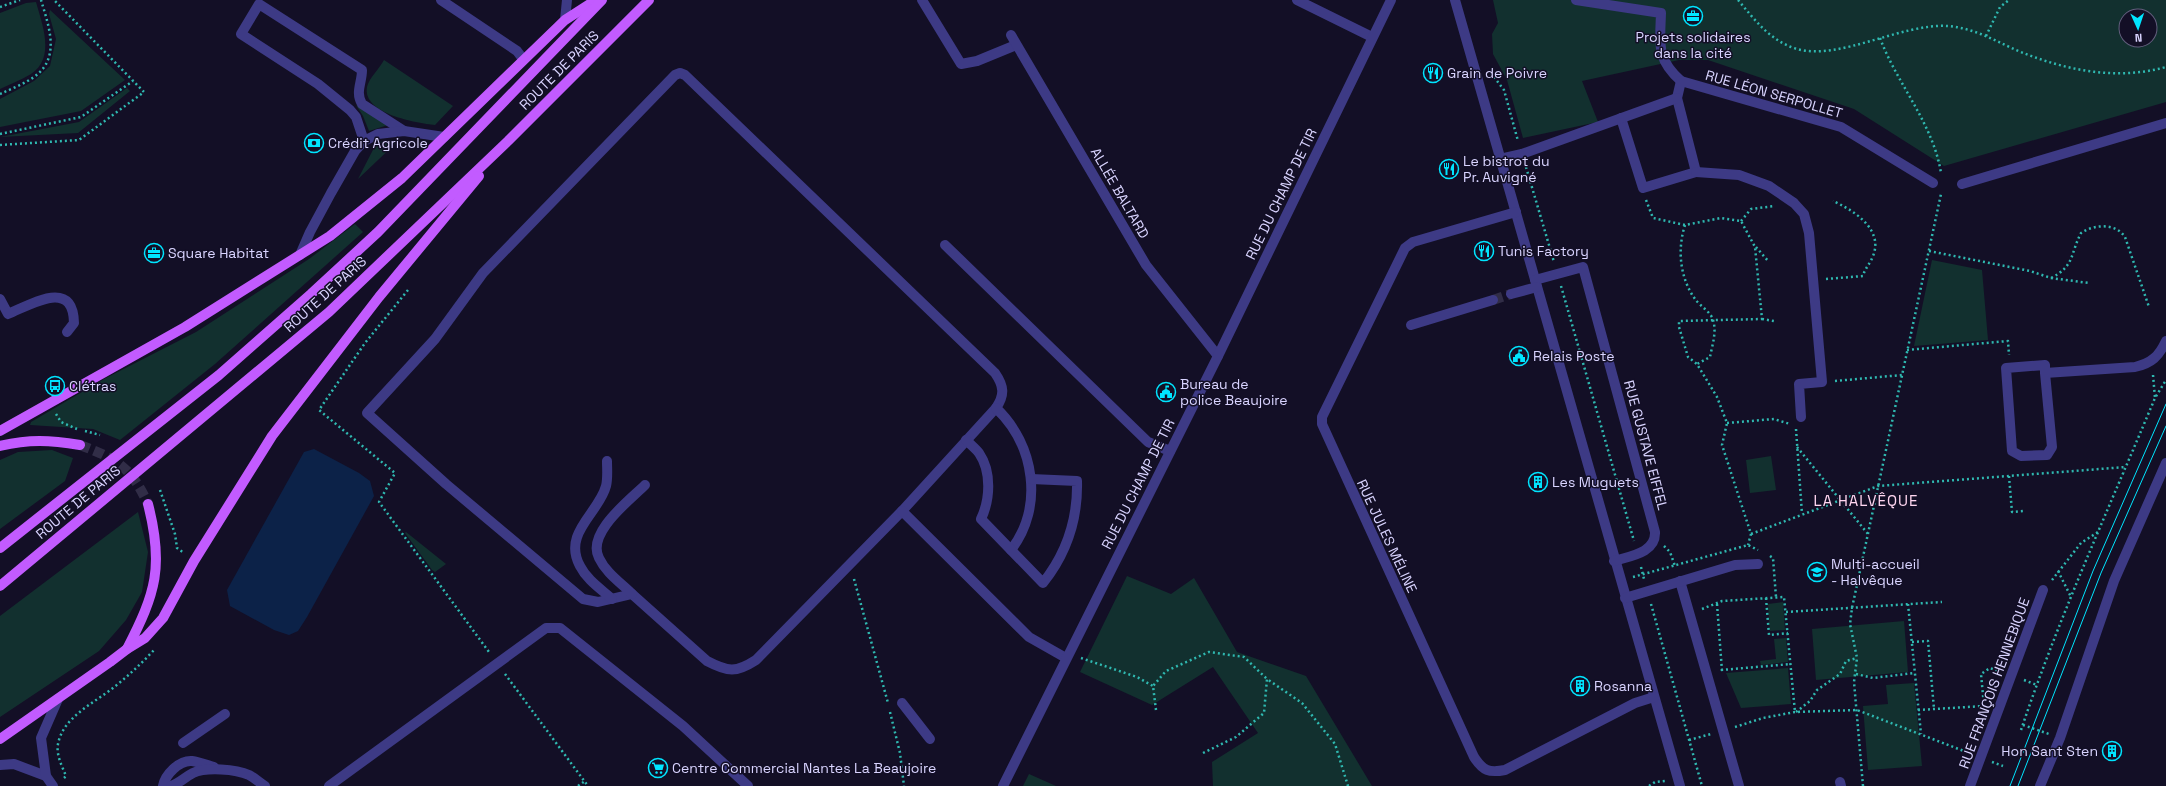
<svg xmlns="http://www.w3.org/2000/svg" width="2166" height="786" font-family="'Space Grotesk',sans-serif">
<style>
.green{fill:#12302f;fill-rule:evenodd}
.water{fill:#0c2248}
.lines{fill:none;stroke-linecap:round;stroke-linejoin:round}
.minor-tunnel{stroke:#312d47;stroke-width:10;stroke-dasharray:10 5;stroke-linecap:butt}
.major-tunnel{stroke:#312d47;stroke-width:10;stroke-dasharray:10 5;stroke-linecap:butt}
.path{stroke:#2fb8b0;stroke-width:2.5;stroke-dasharray:2 3;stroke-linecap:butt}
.minor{stroke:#3d3a85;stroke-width:10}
.major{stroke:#c25bff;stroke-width:10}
.tram{stroke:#00e5ff;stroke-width:1}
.labels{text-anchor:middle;stroke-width:3;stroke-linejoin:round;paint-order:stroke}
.poi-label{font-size:14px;fill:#d9d4ff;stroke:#130f26;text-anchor:start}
.street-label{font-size:14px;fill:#d9d4ff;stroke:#130f26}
.neighbourhood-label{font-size:15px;letter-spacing:1px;fill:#ffd6f0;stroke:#130f26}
</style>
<rect width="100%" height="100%" fill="#130f26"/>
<g class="green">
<path d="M 1493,0 L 2166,0 L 2166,102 L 1944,166 L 1854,109 L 1708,60 L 1679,60 L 1582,81 L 1598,122 L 1523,138 L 1507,80 L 1493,54 L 1492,34 L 1498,23 ZM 2126,16 L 2150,16 L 2150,40 L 2126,40 Z"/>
<path d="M 36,2 C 42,24 56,58 31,74 C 21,80 10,84 0,89 L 0,13 L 26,3 Z"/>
<polygon points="50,10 125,80 81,111 0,127 0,99 34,81 50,66 56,39 49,14"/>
<path d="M 384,60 L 453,106 L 435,125 C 417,123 362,114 367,87 C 369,78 380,68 384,60 Z"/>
<polygon points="127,88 130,91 78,133 0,137 79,122"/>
<polygon points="356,105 388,125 369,131 363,116"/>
<polygon points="390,140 398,141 358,179 377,142"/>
<polygon points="355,224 363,232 215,364 120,440 93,429 30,425 31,422 104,379 196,332 309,259"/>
<polygon points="1932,260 1982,270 1988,340 1914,346"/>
<polygon points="52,450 73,458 65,481 0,529 0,460 18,452"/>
<polygon points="1771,456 1776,490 1750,493 1746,460"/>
<polygon points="138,512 148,552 142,592 126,620 99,651 0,717 0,616"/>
<polygon points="406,532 446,564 435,572 432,570 405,533"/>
<polygon points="1127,576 1171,594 1194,578 1237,652 1306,676 1372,786 1213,786 1212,762 1258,733 1213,667 1152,705 1080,672"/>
<polygon points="1783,602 1785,630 1770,631 1768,604"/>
<polygon points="1904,621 1908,672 1816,680 1812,629"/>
<polygon points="1786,638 1788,662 1761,665 1760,661 1776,659 1774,639"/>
<polygon points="1788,668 1791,704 1741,708 1726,673"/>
<polygon points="1914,683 1922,766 1868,770 1863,706 1888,704 1886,685"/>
<polygon points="1029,774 1056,786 1023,786"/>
</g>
<polygon class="water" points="314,449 359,473 370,481 374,496 307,617 298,631 289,635 274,630 230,606 227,590 304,452"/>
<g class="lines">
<polyline class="minor-tunnel" points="1493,300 1511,294"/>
<path class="major-tunnel" d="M 80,445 C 117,459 131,467 148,504"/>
<g class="path">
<path d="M 1738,0 C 1755,20 1770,41 1797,49 C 1839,61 1902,23 1948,26 C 1973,28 1994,40 2016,50 C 2064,70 2115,81 2166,67"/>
<polyline points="0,7 20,0"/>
<polyline points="1986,36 2000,7 2009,0"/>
<path d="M 1880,38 C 1897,84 1933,123 1941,173"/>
<polyline points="1491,73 1504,90 1518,141"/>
<path d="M 0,94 C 11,89 24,84 34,77 C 61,58 49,27 41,0"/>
<polyline points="0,134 81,117 133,81"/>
<polyline points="0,145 79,140 144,92 54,0"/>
<polyline points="1526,167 1554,262"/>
<polyline points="1646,200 1653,218 1685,225 1721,218 1741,221 1755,247 1762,319 1679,321 1679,327 1688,357 1697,364 1717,397 1727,423 1722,445 1751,534 1748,545"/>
<polyline points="1741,221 1751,209 1775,206"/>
<path d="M 1685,225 C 1677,250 1680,278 1695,299 C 1700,306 1711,312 1713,320 C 1717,332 1712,346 1710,357 L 1697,364"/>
<polyline points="1756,247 1769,262"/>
<polyline points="1929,251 2030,271 2051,278 2089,283"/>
<path d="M 2051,278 C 2075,266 2070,254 2081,233 C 2094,224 2116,223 2125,237 L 2149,307"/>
<path d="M 1826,279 L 1863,276 C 1865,268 1870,264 1873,256 C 1884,229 1853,210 1833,201"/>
<polyline points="1561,286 1634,541"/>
<polyline points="408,290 365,343 319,410 395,473 379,502 489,652"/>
<polyline points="1762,319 1774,321"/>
<polyline points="1907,350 2008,341 2009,355"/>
<polyline points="2153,375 2155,398"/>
<polyline points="1835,381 1902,375"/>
<polyline points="56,414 61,422 77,429"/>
<polyline points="1727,423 1774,419 1790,424"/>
<polyline points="1796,429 1802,514"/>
<polyline points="85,431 100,435"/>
<polyline points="1797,447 1868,534"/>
<polyline points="2009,476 2012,512 2024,511"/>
<polyline points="160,490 175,534 177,548 184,553"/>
<polyline points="1751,534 1878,486 2126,467"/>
<polyline points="1664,546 1670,552 1675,566"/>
<polyline points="1770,556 1773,558 1776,597"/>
<polyline points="1641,567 1644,579"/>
<polyline points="2058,571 2071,597"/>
<polyline points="1633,577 1748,545 1758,550"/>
<polyline points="854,579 888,703"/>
<polyline points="2052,580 2081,543 2098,532"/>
<polyline points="1766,598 1769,635 1788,633"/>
<polyline points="1651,604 1702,786"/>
<polyline points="1717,604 1722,671"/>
<polyline points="1908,604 1921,734"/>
<polyline points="1702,609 1722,601 1784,597 1795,712"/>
<polyline points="1786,612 1942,602"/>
<polyline points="1912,642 1928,641 1934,709"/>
<polyline points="1081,658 1137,677 1153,686"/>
<polyline points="1721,670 1791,664"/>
<polyline points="505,674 588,786"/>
<polyline points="1856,674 1873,678 1914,673"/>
<polyline points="2024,680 2037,685"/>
<polyline points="1156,710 1153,686 1166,671 1209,652 1244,657 1267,679"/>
<polyline points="1918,710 1984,706 1981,674 1990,668 1998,671"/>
<polyline points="890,712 900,753 904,786"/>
<polyline points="1796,712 1810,701 1817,690 1840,674 1846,661 1857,658"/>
<polyline points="2023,725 2049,734"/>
<polyline points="1735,727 1763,718 1795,712 1857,710 1969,753"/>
<path d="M 2021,730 C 2059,617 2109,508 2155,398 L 2166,380"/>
<polyline points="1689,740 1711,734"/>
<polyline points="1203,753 1236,737 1264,713 1267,679 1302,703 1335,744 1348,786"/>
<polyline points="1992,762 2003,766"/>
<path d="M 64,778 L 66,776 C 62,766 56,755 58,744 C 63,717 94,703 113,688 C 128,676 141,664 154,650"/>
<polyline points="578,786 585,781"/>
<polyline points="1649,786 1655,782 1665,781"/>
<polyline points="1863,786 1854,682 1857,658 1850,624 1852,608 1941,194"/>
</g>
<g class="minor">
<polyline points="441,0 517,51 523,59"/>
<polyline points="922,0 961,64 977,61 1016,45"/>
<polyline points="1297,0 1372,37"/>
<polyline points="1455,0 1680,786"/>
<path d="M 1576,0 L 1661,13 C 1660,44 1656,59 1681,81"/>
<polyline points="565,20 567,0"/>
<polyline points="1011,35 1146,265 1218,356"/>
<path d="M 680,73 L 685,75 L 995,373 C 1004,386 1005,395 996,408 L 902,511 L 756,660 C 736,673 728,672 707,661 L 632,594 L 598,602 L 583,599 L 446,484 L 367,413 L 435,339 L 483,273 L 675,75 Z"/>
<polyline points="1621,118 1643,188 1696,172 1677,98 1681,81 1841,127 1933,183"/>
<path d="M 364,141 L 356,117 L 350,110 L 318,84 L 241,34 L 259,4 L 362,70 C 362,83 355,92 362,104 L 404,131"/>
<polyline points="1500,159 1522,154 1677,98"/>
<polyline points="1696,172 1739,175 1769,186 1794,203 1804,214 1809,233 1822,382 1799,384 1801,417"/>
<polyline points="1962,184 2166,123"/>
<path d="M 1516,212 L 1413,242 L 1405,248 L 1322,417 L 1322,424 L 1474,757 C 1483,771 1489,773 1505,770 L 1635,703 L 1654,697"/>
<polyline points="945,245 1148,442 1170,451"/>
<polyline points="300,255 310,232 331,193 355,151 364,141 378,134 404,131 444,137"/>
<path d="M 1535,280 L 1583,267 L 1655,532 C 1656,553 1630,556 1614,561"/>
<polyline points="1511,294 1537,287"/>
<path d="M 0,299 L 8,314 C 32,304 73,278 74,323 L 67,332"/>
<polyline points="1411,325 1493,300"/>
<path d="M 2045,373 L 2052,447 L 2047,455 L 2021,456 L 2012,451 L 2006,368 L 2045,365 L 2045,373 L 2135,367 C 2152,363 2159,356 2166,341"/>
<path d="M 996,408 C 1035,445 1044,507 1011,550"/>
<path d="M 966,440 C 970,444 976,449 979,453 C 992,472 990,500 981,519 L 1043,583 C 1066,554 1078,519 1077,481 L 1031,479"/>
<path d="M 607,461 C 607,469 608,478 606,486 C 599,513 562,533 580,566 C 587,580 601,589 612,599"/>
<polyline points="902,511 1029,637 1066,658"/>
<polyline points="1680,581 1739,786"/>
<path d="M 632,594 C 621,583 606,573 599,558 C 586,533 630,500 645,485"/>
<polyline points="1625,598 1735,565 1758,564"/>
<polyline points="902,703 930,739"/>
<polyline points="183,743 225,714"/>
<polyline points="0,765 14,764 46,776"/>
<polyline points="1840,782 1841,786"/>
<polyline points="53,786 46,776 41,738 58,699"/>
<path d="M 163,786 C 165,775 179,760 192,761 C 199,762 207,765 214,767"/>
<path d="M 171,786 C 180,783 185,777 193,773 C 206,767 236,769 249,775 C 255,778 260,783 265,786"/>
<polyline points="329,786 546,628 560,628 683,726 748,786"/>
<polyline points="1003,786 1218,356 1391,0"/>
<polyline points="1970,786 2043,590"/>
<polyline points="2040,786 2060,738 2114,581 2166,463"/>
</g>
<g class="major">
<polyline points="0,431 185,327 330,236 402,178 565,20 596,0"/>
<path d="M 0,446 C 29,439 50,440 80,445"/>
<polyline points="0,548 219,375 311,294 378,232 602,0"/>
<polyline points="0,586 329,312 508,141 649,0"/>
<path d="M 127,649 C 156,593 164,566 148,504"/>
<polyline points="0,739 110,662 127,649 145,638 163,618 194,561 272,436 379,297 479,176"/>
</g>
<g class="tram">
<polyline points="2010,786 2093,571 2166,404"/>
<polyline points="2018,786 2101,573 2166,426"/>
</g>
</g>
<defs>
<symbol id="office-ring" viewBox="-11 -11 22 22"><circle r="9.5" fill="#130f26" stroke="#00e5ff" stroke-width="1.5"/><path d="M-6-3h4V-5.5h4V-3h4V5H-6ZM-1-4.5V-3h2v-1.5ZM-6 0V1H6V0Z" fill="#00e5ff"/></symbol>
<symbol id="restaurant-ring" viewBox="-11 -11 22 22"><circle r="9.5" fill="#130f26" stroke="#00e5ff" stroke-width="1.5"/><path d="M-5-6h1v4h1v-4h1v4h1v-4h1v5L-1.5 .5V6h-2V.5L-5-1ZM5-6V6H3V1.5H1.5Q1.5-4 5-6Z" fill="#00e5ff"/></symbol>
<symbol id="bank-ring" viewBox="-11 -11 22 22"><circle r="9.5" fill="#130f26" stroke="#00e5ff" stroke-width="1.5"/><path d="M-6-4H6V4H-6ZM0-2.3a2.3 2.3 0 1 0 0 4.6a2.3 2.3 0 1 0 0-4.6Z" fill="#00e5ff"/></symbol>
<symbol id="civic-ring" viewBox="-11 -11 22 22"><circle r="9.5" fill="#130f26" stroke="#00e5ff" stroke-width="1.5"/><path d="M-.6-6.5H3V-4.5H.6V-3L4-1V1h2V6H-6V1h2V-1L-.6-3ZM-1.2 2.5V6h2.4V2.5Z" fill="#00e5ff"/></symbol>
<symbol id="bus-ring" viewBox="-11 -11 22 22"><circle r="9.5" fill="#130f26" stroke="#00e5ff" stroke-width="1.5"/><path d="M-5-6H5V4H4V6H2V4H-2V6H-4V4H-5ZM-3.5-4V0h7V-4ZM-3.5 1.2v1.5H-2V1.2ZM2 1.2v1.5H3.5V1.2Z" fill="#00e5ff"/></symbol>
<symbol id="building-ring" viewBox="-11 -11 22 22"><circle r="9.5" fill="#130f26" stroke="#00e5ff" stroke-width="1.5"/><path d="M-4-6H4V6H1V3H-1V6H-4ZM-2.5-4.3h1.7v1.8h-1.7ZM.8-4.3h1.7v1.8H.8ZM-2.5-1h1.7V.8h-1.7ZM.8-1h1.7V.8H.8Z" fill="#00e5ff"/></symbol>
<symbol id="school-ring" viewBox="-11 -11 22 22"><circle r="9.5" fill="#130f26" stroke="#00e5ff" stroke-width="1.5"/><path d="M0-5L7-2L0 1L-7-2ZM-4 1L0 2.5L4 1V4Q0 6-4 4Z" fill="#00e5ff"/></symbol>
<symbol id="supermarket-ring" viewBox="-11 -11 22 22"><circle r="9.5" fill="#130f26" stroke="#00e5ff" stroke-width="1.5"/><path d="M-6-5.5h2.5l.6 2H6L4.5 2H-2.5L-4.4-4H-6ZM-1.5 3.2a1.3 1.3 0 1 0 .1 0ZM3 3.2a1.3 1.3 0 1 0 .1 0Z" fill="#00e5ff"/></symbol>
</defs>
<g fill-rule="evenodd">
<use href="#office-ring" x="1682" y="5" width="22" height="22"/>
<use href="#restaurant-ring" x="1422" y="62" width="22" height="22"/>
<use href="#bank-ring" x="303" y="132" width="22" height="22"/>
<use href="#restaurant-ring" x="1438" y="158" width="22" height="22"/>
<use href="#restaurant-ring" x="1473" y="240" width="22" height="22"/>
<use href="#office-ring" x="143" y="242" width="22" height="22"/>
<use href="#civic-ring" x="1508" y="345" width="22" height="22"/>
<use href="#bus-ring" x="44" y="375" width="22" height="22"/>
<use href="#civic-ring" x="1155" y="381" width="22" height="22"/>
<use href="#building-ring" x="1527" y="471" width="22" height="22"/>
<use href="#school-ring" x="1806" y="561" width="22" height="22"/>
<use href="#building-ring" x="1569" y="675" width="22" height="22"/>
<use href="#building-ring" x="2101" y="740" width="22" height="22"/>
<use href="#supermarket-ring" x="647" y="757" width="22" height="22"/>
</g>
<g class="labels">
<g class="poi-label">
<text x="1693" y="42" text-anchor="middle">Projets solidaires<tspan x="1693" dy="16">dans la cité</tspan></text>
<text x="1447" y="78">Grain de Poivre</text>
<text x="328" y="148">Crédit Agricole</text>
<text x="1463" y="166">Le bistrot du<tspan x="1463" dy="16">Pr. Auvigné</tspan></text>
<text x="1498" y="256">Tunis Factory</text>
<text x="168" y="258">Square Habitat</text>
<text x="1533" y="361">Relais Poste</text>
<text x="1180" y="389">Bureau de<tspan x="1180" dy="16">police Beaujoire</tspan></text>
<text x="69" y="391">Clétras</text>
<text x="1552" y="487">Les Muguets</text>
<text x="1831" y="569">Multi-accueil<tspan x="1831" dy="16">- Halvêque</tspan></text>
<text x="1594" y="691">Rosanna</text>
<text x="2098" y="756" text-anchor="end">Hon Sant Sten</text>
<text x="672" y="773">Centre Commercial Nantes La Beaujoire</text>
</g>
<g class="street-label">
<text transform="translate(559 70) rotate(-45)" y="5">ROUTE DE PARIS</text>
<text transform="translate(1774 94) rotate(16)" y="5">RUE LÉON SERPOLLET</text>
<text transform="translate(1120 193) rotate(60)" y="5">ALLÉE BALTARD</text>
<text transform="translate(1281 194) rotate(-64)" y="5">RUE DU CHAMP DE TIR</text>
<text transform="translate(325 294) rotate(-42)" y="5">ROUTE DE PARIS</text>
<text transform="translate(1646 445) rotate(75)" y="5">RUE GUSTAVE EIFFEL</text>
<text transform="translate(1138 484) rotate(-63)" y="5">RUE DU CHAMP DE TIR</text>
<text transform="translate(78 502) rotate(-40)" y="5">ROUTE DE PARIS</text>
<text transform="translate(1387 536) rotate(65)" y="5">RUE JULES MÉLINE</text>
<text transform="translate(1994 683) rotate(-70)" y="5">RUE FRANÇOIS HENNEBIQUE</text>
</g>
<g class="neighbourhood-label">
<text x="1866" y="506">LA HALVÊQUE</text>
</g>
</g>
<g transform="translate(2138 28) rotate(177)"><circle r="19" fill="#130f26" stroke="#625e7d"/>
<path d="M0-3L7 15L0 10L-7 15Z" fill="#00e5ff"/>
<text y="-6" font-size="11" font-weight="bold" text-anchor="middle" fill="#d9d4ff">N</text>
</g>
</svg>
